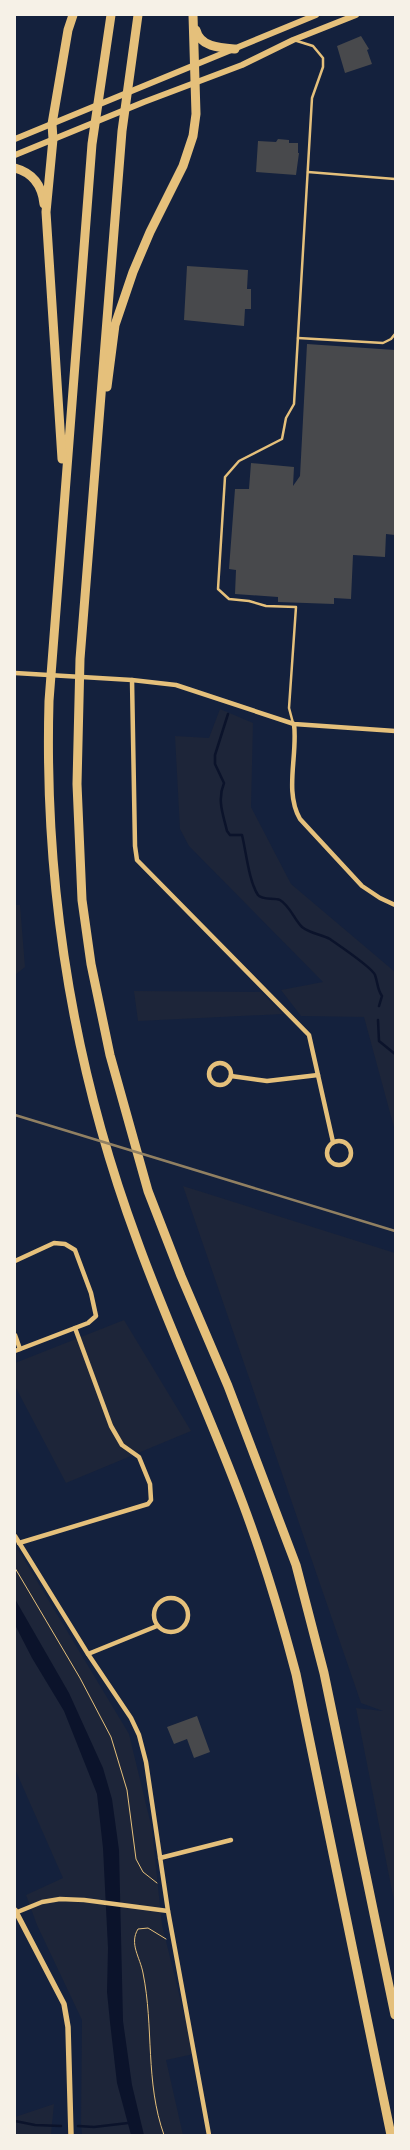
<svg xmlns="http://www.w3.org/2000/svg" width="410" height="2150" font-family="'Asap Condensed',sans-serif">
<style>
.green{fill:#1d2539}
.water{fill:#0b132b}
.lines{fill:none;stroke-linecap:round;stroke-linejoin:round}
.stream{stroke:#0b132b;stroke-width:2.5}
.building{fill:#48494c}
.path{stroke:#e5c07b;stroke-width:1}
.service{stroke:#e5c07b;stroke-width:2.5}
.minor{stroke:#e5c07b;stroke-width:4.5}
.tertiary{stroke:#e5c07b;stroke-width:5.5}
.secondary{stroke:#e5c07b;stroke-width:6}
.motorway{stroke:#e5c07b;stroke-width:9}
.rail{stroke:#918062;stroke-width:2.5}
</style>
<rect width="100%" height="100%" fill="#14213d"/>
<g class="green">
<polygon points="220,709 253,723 251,807 291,884 395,972 395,1131 364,1017 301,1016 281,990 323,982 189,846 180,829 175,736 209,738"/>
<polygon points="15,905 20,905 25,967 15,975"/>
<polygon points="134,991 261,992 283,1014 138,1021"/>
<polygon points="183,1186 395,1253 395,1906 356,1708 383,1711 361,1703"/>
<polygon points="124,1320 191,1431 66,1483 15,1386 15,1363"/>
<polygon points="15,1546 22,1556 129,1734 152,1829 162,1925 194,2054 166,2060 183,2135 82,2135 81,2123 82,2020 37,1925 26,1895 63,1878 15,1769"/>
<polygon points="54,2104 51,2135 15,2135 15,2117"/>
</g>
<polygon class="water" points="15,1599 69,1693 103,1768 112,1799 119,1850 123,2021 132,2085 144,2135 131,2135 117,2083 110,2022 107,1992 108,1948 103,1848 97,1794 64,1711 32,1658 15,1625"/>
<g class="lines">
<g class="stream">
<path d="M 228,714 L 215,755 L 215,764 L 224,783 C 217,800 223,814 227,831 L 230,835 L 242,835 C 246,851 249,882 258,895 C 263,901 274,897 280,900 C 290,906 294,919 302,927 C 311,934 321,934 330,939 C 337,944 373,968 375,975 C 378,983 377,989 382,996 L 379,1006"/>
<polyline points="378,1020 379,1041 395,1054"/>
<polyline points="15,2121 35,2125 61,2126"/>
<polyline points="78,2126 94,2127 128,2123"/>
</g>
</g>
<g class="building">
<polygon points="361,36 369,49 367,50 372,64 345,73 337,46"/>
<polygon points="278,139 289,140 289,143 298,143 298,153 299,153 296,175 256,172 258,141 276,142"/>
<polygon points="187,266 248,270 247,289 251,289 251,309 245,309 244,326 184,320"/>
<polygon points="307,344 395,350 395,535 386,534 385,557 353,555 351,599 334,598 334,604 278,602 278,597 235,594 236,570 229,569 235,489 249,489 251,463 294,467 293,486 300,476"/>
<polygon points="197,1716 210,1752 194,1758 187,1739 174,1744 167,1727"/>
</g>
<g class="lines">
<g class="path">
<polyline points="15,1568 80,1678 111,1737 127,1790 136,1859 143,1872 157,1883"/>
<path d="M 164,2135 C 145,2082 154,2027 143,1973 C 140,1957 129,1944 138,1929 L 148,1928 L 166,1939"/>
</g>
<g class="service">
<polyline points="308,172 395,179"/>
<polyline points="298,338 383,343 391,339 395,334"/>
<polyline points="293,723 289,708 296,607 266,606 249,601 229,599 218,589 225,477 239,461 282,439 286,418 294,404 312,98 323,67 323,58 313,46 297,41"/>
</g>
<g class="minor">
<polyline points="15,673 132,680 176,685 294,724 395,731"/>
<polyline points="132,680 135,846 137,860 309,1035 333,1142"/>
<path d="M 294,724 C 298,755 284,791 300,819 L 362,886 L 380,898 L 395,905"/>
<circle cx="220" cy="1074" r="11"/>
<polyline points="231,1076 267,1081 318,1075"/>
<circle cx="339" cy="1153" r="12"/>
<polyline points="15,1261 54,1243 65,1244 75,1250 91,1293 96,1316 88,1323 15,1351"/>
<polyline points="15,1335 20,1349"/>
<polyline points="15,1536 88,1654 131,1718 139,1735 146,1762 168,1911 209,2135"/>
<polyline points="19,1543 148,1504 151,1500 150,1484 139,1457 122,1445 111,1426 75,1328"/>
<circle cx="171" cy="1615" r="17"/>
<polyline points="88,1654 157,1626"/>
<polyline points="160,1858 231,1840"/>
<polyline points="15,1913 42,1902 60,1899 84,1900 168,1911"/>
</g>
<polyline class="tertiary" points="15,1910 64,2004 68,2027 71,2135"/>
<g class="secondary">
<polyline points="15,139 316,15"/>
<polyline points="15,155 144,102 242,65 293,40 356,15"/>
</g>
<g class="motorway">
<path d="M 111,15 L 92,144 L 49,701 C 44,884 73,1067 137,1240 C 169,1329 210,1415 243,1504 C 264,1560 281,1617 296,1674 L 391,2135"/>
<polyline points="138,15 122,131 80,659 77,784 82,900 91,964 110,1055 148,1191 181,1276 228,1386 296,1565 324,1673 395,2015"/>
<path d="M 196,30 C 200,47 220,48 235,49"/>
<path d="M 15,168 C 33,173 42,185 44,204"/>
<polyline points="107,387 115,325 133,272 150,232 183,166 193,136 196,114 193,15"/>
<polyline points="62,459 46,212 53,139 52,124 68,30 73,15"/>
</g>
<polyline class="rail" points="15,1115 395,1231"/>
</g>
<rect width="410" height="2150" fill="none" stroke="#f6f1e7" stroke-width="32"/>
</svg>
